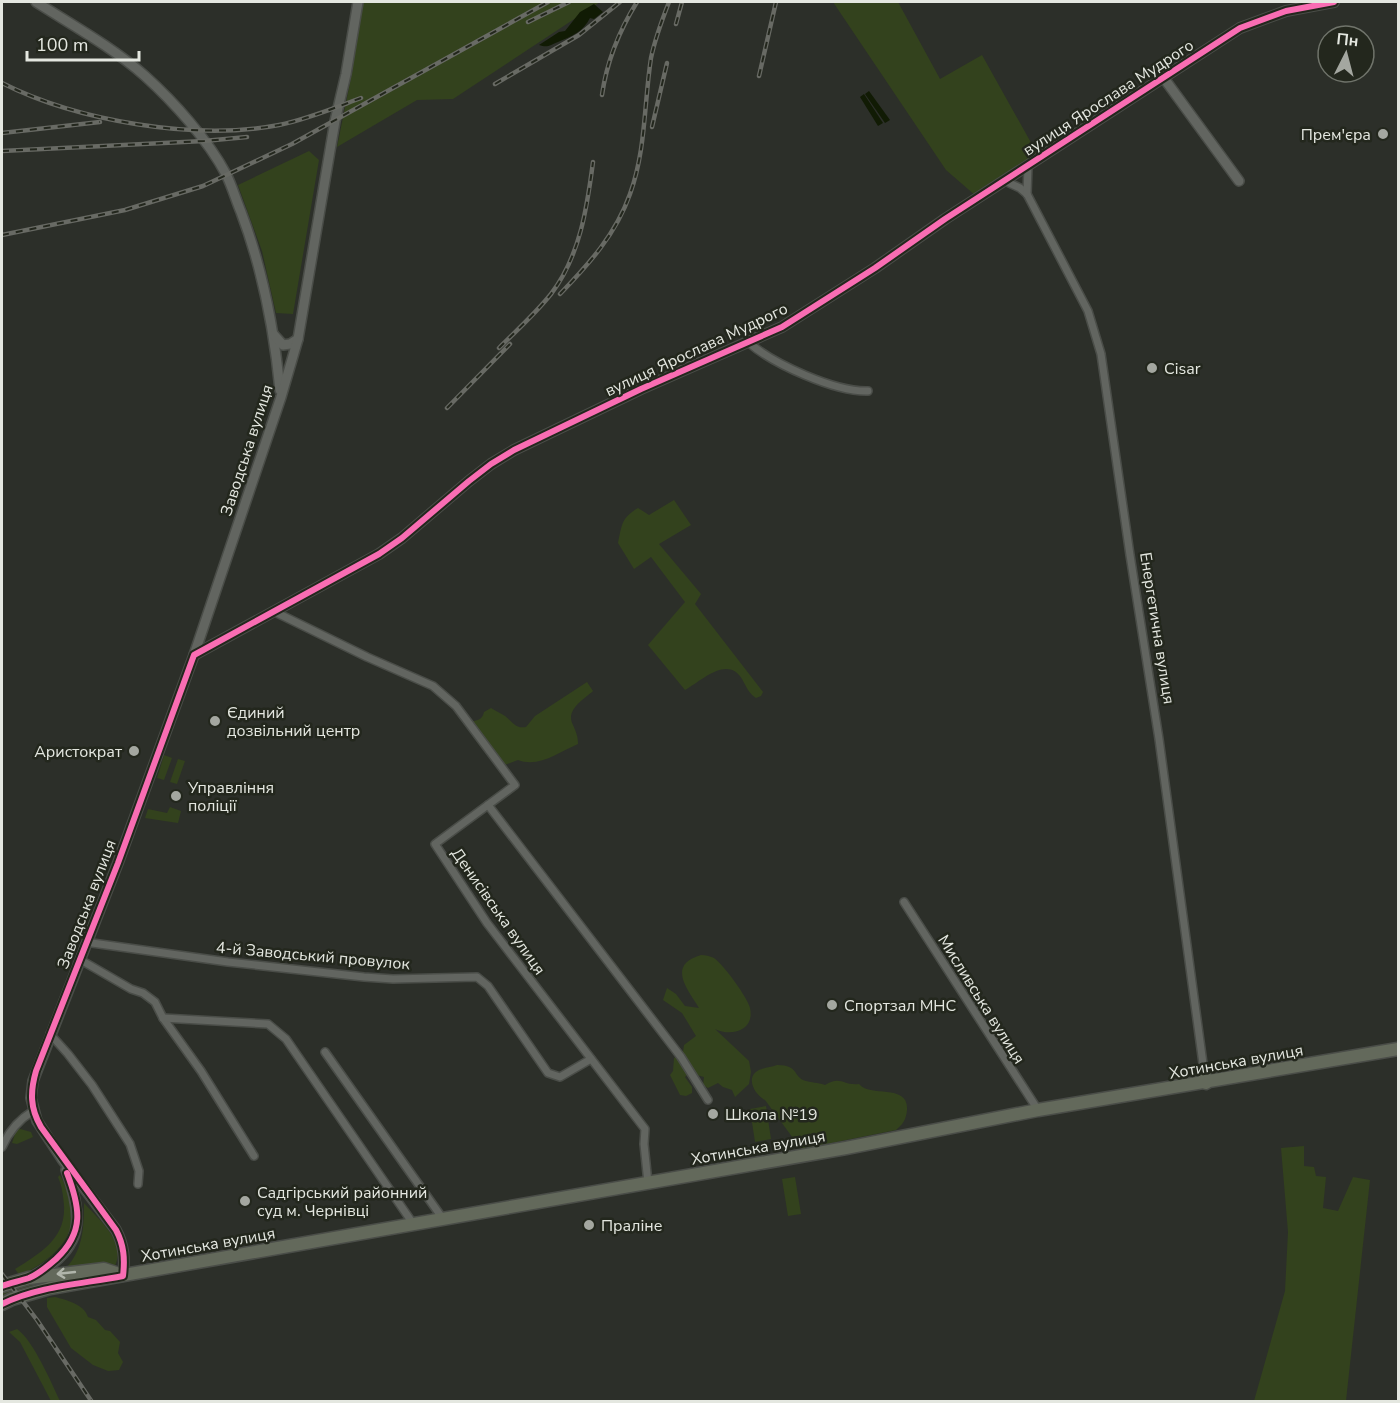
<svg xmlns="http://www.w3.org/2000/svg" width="1400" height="1403" font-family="'Nunito Sans',sans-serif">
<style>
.green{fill:#33421d}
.water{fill:#111b04}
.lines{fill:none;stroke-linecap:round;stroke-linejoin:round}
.street-casing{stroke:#4a4d48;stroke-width:10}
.secondary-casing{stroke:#4a4d48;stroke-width:12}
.highway-casing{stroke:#4a4d48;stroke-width:15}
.street{stroke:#626560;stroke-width:7}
.secondary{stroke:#626560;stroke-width:9}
.highway{stroke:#63695b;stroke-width:12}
.rail-casing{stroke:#686a64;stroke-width:4.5}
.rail{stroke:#23271d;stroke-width:2;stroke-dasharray:7;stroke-linecap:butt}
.cycleway-casing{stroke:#23271d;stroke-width:10}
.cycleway{stroke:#f96db3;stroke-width:6}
.oneway{stroke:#b0b5ab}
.poi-dot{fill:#a4a7a0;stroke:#23271d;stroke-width:2}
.labels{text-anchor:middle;stroke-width:5;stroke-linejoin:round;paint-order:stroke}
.street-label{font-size:16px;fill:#e4e7e0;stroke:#23271d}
.poi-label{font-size:16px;fill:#e4e7e0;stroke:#23271d;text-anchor:start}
</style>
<rect width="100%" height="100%" fill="#2c2f29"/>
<g class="green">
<polygon points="363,2 600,2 453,99 417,100 337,147 353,68 353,59"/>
<polygon points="833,2 898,2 940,79 982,55 1039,157 976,196 946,170"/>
<polygon points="309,151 319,160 293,314 276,313 262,251 238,185"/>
<path d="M 674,500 L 691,525 L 659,544 L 701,594 L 695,604 L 763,692 L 761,696 L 756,698 C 749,694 746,686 742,679 C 728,655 702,680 685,690 L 648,645 L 685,602 L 651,557 L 634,569 L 618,543 C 622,525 621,518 638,508 L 649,515 Z"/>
<path d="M 587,682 L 593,691 C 583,700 565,710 573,725 C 576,732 578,736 578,744 C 559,752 539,768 518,760 L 502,766 L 470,723 C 477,719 482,721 484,712 L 491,708 C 495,711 501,713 505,716 C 513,722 515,729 526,727 L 535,716 Z"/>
<polygon points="164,755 172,758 164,780 157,778"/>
<polygon points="178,759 185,761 177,784 170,782"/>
<polygon points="170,807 181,811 178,823 145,818 148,809 167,813"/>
<path d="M 701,955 C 705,955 710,956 714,958 C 723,964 748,998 750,1008 C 755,1031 731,1037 715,1029 L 749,1061 L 751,1072 L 749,1084 L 735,1097 L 732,1090 L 723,1087 L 718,1083 L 708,1088 L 703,1085 L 704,1077 L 689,1073 L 685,1077 L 692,1087 L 692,1093 L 686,1096 L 680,1095 L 670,1075 L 673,1071 L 674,1058 L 683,1052 L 684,1045 L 696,1036 L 682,1013 L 663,1000 L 667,988 L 676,994 L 685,1006 L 699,1008 C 688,990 666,965 701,955 Z"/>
<path d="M 777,1065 C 800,1065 792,1077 806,1081 C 812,1083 817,1082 825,1085 C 841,1075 843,1086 859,1084 C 870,1098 909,1083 907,1110 C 906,1120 903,1124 896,1130 L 801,1149 L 765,1100 C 753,1094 744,1074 762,1069 C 767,1067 772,1067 777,1065 Z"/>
<polygon points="766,1106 771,1139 755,1142 750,1109"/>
<polygon points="17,1128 31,1132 33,1137 17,1144 12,1143"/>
<polygon points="1304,1146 1304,1166 1314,1167 1316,1176 1326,1177 1323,1208 1338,1211 1353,1177 1370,1180 1346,1401 1254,1401 1285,1291 1288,1232 1281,1148"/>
<path d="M 60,1175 C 88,1225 66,1252 20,1276 L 15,1269 C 40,1253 66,1239 64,1205 C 63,1195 62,1186 58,1177 Z"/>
<polygon points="795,1177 801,1214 788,1216 782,1179"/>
<path d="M 84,1203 C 99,1220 127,1242 115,1266 L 63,1271 C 83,1252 84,1229 84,1203 Z"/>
<path d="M 106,1273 L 2,1299 L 2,1292 C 33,1277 72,1276 106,1273 Z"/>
<path d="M 55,1297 C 66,1300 84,1304 88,1317 L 96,1320 L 105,1330 L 110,1331 L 120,1342 L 118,1353 L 123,1362 L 119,1370 L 108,1371 L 93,1365 L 71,1348 L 47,1307 L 47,1298 Z"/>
<path d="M 17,1329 C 33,1340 51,1382 60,1401 L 51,1401 L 20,1342 L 9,1332 Z"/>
</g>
<g class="water">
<path d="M 594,4 L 603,12 L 594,19 L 590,18 C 583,32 572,36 558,42 C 550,45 548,48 539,45 L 559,32 L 565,31 L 580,12 Z"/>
<polygon points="869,91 890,120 885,123 865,94"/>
<polygon points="864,94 883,123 878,126 860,97"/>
</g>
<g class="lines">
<defs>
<g id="street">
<polyline points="1005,181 1020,188 1027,194 1088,311 1101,354 1130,555 1159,739 1204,1071"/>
<polyline points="1027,194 1028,166"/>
<path d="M 748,342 C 773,364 835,392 868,391"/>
<polyline points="275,612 367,657 433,686 456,706 515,785 435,844 487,923 645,1129 644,1144 648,1183"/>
<polyline points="488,805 681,1057 708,1100"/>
<polyline points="904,902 1038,1110"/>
<polyline points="85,942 228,962 364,977 393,979 477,977 488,986 548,1073 560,1077 591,1059"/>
<polyline points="79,959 131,989 143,993 155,1002 163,1018 201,1071 254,1156"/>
<polyline points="163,1018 268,1024 286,1039 414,1225"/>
<polyline points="50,1034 68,1054 92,1085 130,1144 139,1171 138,1184"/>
<polyline points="325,1052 443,1219"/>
<path d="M 2,1147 C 9,1131 18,1120 33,1111"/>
</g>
<g id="secondary">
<path d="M 36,2 C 72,25 112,47 145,76 C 174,102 208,140 226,174 C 232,186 236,200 241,212 C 263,270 274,328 280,390"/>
<polyline points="1163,77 1239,181"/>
<polyline points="274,335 283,345 290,344 298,339"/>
<polyline points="194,655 379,554 402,538 469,481 491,464 514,450 641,389 782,327 875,268 945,219 1240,28 1286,11 1334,2"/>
<path d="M 33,1276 C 84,1249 84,1219 66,1170"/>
<path d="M 123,1276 C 125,1259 124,1245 116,1230 L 62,1159 L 37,1121 L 31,1098 L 33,1081 L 118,863 L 194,655 L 281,397 L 298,339 L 335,121 L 346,74 L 358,2"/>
</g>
<g id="highway">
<polyline points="1204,1071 1206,1083"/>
<polyline points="2,1286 29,1278 104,1269 122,1275"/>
<polyline points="2,1304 12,1299 50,1288 846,1148 1038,1110 1398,1049"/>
</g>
</defs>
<use href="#street" class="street-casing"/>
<use href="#secondary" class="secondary-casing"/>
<use href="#highway" class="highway-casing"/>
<use href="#street" class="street"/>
<use href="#secondary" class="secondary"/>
<use href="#highway" class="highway"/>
<defs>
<g id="rail">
<polyline points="528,22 569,2"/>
<polyline points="676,24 682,2"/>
<polyline points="759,76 776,2"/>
<path d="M 2,83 C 77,121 195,141 279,125 C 308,119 334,108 361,98"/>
<polyline points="495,84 579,35 620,2"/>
<path d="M 602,95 C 607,60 619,31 637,2"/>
<polyline points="652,127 667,63"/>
<polyline points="2,133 100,122"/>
<polyline points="2,151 204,141 247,137"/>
<polyline points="2,235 125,210 203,186 292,144 548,2"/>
<path d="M 560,294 C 589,264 616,234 630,194 C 646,150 644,103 651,58 C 655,39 662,20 669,2"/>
<path d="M 499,348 C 517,330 536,313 551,294 C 580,256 587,208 593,162"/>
<polyline points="447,408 510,344"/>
<polyline points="2,1274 37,1320 92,1402"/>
</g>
</defs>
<use href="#rail" class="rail-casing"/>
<use href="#rail" class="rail"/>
<defs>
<g id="cycleway">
<path d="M 2,1286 C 10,1283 20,1281 29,1278 C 39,1274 48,1266 56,1259 C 85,1232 80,1207 67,1173"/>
<path d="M 2,1304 C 39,1286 82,1284 123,1276 C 125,1259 124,1245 116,1230 L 41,1127 C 30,1108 30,1092 36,1071 L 118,863 L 194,655 L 379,554 L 402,538 L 469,481 L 491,464 L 514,450 L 641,389 L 782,327 L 875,268 L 945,219 L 1240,28 L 1286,11 L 1334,2"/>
</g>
</defs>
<use href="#cycleway" class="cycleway-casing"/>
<use href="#cycleway" class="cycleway"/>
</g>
<defs><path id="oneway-shaft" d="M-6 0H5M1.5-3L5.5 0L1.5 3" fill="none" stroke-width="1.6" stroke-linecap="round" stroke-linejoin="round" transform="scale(1.5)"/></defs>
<use class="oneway" href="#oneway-shaft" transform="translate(66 1273) rotate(174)"/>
<g class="poi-dot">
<circle cx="1383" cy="134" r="6"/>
<circle cx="1152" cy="368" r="6"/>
<circle cx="215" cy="721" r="6"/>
<circle cx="134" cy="751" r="6"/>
<circle cx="176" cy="796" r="6"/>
<circle cx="832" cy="1005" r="6"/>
<circle cx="713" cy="1114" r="6"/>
<circle cx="245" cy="1201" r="6"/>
<circle cx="589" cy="1225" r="6"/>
</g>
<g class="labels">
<g class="street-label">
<text transform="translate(1108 97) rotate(-33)" y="6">вулиця Ярослава Мудрого</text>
<text transform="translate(696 349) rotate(-25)" y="6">вулиця Ярослава Мудрого</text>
<text transform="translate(246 450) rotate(-72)" y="6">Заводська вулиця</text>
<text transform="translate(1158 628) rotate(81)" y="6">Енергетична вулиця</text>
<text transform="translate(86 904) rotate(-69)" y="6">Заводська вулиця</text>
<text transform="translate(499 911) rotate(55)" y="6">Денисівська вулиця</text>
<text transform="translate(313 955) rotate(5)" y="6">4-й Заводський провулок</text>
<text transform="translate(982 999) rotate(58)" y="6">Мисливська вулиця</text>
<text transform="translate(1236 1061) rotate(-10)" y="6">Хотинська вулиця</text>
<text transform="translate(758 1147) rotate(-10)" y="6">Хотинська вулиця</text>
<text transform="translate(208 1244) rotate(-10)" y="6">Хотинська вулиця</text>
</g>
<g class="poi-label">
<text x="1371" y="140" text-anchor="end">Прем'єра</text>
<text x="1164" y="374">Cisar</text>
<text x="227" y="718">Єдиний<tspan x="227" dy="18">дозвільний центр</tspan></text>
<text x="122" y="757" text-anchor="end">Аристократ</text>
<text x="188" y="793">Управління<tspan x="188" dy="18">поліції</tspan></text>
<text x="844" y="1011">Спортзал МНС</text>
<text x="725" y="1120">Школа №19</text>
<text x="257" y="1198">Садгірський районний<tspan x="257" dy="18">суд м. Чернівці</tspan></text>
<text x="601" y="1231">Праліне</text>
</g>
</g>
<rect width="1400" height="1403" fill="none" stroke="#e4e7e0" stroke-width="6"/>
<g transform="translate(1346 54) rotate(6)"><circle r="28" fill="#23271d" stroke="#70746b" stroke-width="1.5"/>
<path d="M0-4.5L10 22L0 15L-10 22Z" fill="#a4a7a0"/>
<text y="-9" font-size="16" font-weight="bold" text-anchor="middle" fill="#e4e7e0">Пн</text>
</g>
<path d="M27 51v9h112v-9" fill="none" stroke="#e4e7e0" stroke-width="3"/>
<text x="36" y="51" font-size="18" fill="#e4e7e0" stroke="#23271d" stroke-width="4.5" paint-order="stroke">100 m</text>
</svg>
